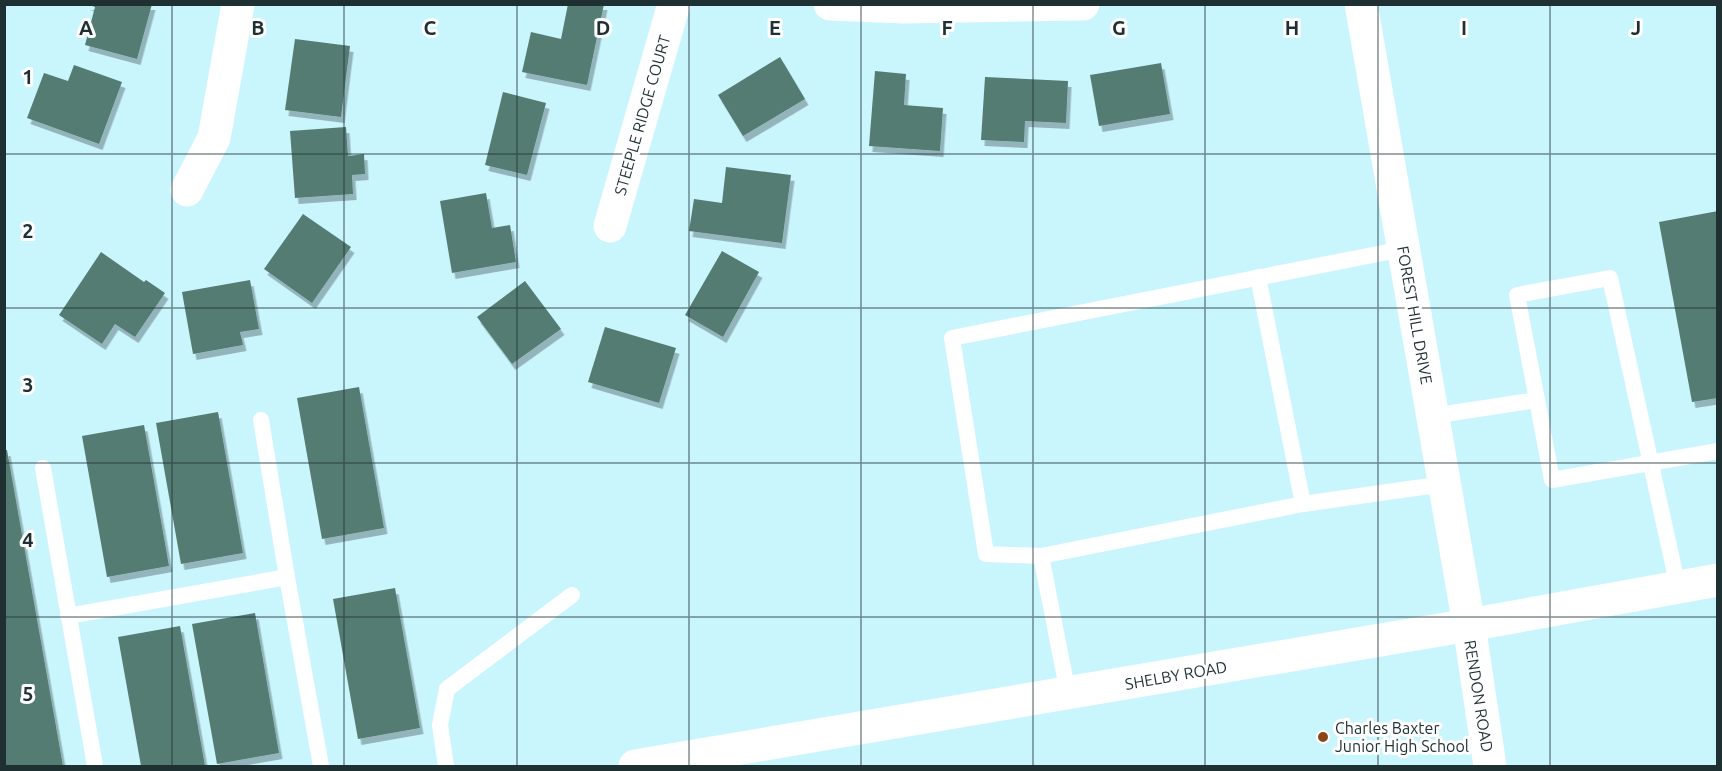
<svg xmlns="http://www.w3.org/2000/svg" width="1722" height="771" font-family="Ubuntu,sans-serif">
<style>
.building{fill:#557c72;filter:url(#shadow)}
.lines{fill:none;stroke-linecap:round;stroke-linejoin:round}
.lane{stroke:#fff;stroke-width:16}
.street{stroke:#fff;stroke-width:33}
.secondary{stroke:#fff;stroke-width:33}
.grid{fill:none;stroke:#1f3033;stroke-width:1.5;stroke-opacity:0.55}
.poi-dot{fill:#8a4619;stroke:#fff;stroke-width:2}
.labels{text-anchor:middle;stroke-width:6;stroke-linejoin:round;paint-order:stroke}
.street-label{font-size:16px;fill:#1f3033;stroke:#fff}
.poi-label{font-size:16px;fill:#1f3033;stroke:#fff;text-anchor:start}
.grid-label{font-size:20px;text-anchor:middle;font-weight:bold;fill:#1f3033;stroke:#fff;stroke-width:6;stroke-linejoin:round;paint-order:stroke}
</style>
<defs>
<filter id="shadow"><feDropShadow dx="3.5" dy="6" stdDeviation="0" flood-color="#0004"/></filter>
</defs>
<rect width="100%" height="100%" fill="#c9f5fd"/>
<g class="building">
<polygon points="87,4 152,4 137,59 85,45 95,7"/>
<polygon points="568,4 604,4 587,85 522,72 531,32 561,39"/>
<polygon points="295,39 350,46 341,117 285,110"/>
<polygon points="780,57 805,99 743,136 718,95"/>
<polygon points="1161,63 1170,114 1099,126 1090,75"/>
<polygon points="74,65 122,82 99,144 27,118 44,73 68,81"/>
<polygon points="875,71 906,74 904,105 943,108 940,151 869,146"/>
<polygon points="985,77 1068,81 1066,123 1025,121 1024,142 981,140"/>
<polygon points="503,92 546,103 527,175 485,165"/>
<polygon points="346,127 348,156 364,154 365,174 352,175 353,194 295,198 290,131"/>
<polygon points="726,167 791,175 782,243 689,231 694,199 722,203"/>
<polygon points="486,193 492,228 510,225 516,262 452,273 440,201"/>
<polygon points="1718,211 1718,398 1692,402 1659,222"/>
<polygon points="303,214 351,247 312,303 264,269"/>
<polygon points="722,251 759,272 723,337 685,315"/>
<polygon points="101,252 144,282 146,280 165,293 135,337 115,324 102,344 59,315"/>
<polygon points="250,280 259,329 240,332 243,345 193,354 182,292"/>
<polygon points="525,281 561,329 512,364 477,317"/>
<polygon points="605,327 676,348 659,403 588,382"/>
<polygon points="359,387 384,528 322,539 297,398"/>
<polygon points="218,412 243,553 181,564 156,423"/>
<polygon points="144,425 169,566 107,577 82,436"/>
<polygon points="5,450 7,450 63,766 5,766"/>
<polygon points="395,588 420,728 358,739 333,599"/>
<polygon points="255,613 279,753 217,764 192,624"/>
<polygon points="180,626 205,766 141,766 118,637"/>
</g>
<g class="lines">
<g class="lane">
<polyline points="1258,277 1303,504 1444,484"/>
<polyline points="1537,400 1552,480 1718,451"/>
<polyline points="1432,416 1537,400 1517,295 1610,278 1678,587"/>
<polyline points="43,468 95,766"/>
<polyline points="1041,556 1303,504"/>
<polyline points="287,577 321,766"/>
<polyline points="68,616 287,577 261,420"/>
<polyline points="1068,693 1041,556 986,554 952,338 1403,249"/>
<polyline points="446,766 440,725 447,689 572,595"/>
</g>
<g class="street">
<polyline points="830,4 903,7 1083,4"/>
<polyline points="187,190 214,138 238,4"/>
<polyline points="610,226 674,4"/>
</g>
<g class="secondary">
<polyline points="1361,4 1469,625 1490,766"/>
<polyline points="635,766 1469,625 1718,580"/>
</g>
</g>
<path class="grid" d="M 172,4 L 172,766M 344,4 L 344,766M 517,4 L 517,766M 689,4 L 689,766M 861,4 L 861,766M 1033,4 L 1033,766M 1205,4 L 1205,766M 1378,4 L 1378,766M 1550,4 L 1550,766M 4,154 L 1718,154M 4,308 L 1718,308M 4,463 L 1718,463M 4,617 L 1718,617"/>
<circle class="poi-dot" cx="1323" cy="737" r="6"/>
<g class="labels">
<g class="street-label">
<text transform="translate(642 115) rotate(-74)" y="6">STEEPLE RIDGE COURT</text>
<text transform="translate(1415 315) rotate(80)" y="6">FOREST HILL DRIVE</text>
<text transform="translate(1176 675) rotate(-10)" y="6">SHELBY ROAD</text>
<text transform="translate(1479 696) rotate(81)" y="6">RENDON ROAD</text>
</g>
<g class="poi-label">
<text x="1335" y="734">Charles Baxter<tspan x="1335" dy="18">Junior High School</tspan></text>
</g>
</g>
<g class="grid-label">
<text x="86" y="35">A</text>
<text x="258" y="35">B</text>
<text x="430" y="35">C</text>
<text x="603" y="35">D</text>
<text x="775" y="35">E</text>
<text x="947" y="35">F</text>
<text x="1119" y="35">G</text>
<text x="1292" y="35">H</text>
<text x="1464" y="35">I</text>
<text x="1636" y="35">J</text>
<text x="28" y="84">1</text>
<text x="28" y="238">2</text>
<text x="28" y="392">3</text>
<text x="28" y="547">4</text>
<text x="28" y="701">5</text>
</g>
<rect width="1722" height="771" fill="none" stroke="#1f3033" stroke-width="12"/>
</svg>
